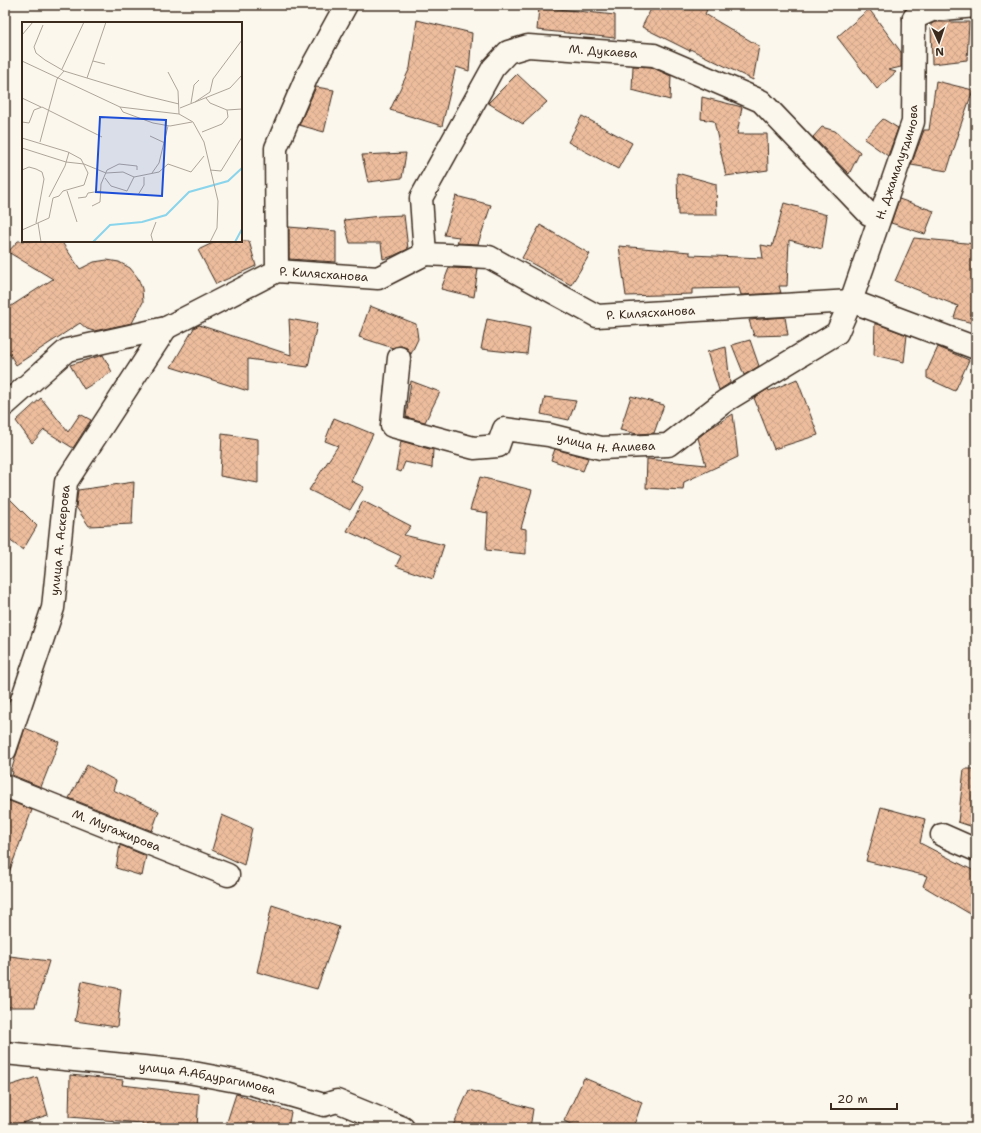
<svg xmlns="http://www.w3.org/2000/svg" width="981" height="1133" font-family="'Shantell Sans',sans-serif">
<style>
.building{fill:url(#building-cross-hatch);stroke:#3b2a1e}
.lines{fill:none;stroke-linecap:round;stroke-linejoin:round}
.minor-casing{stroke:#3b2a1e;stroke-width:25}
.minor{stroke:#fbf7ec;stroke-width:22}
.labels{text-anchor:middle;stroke-width:4;stroke-linejoin:round;paint-order:stroke}
.street-label{font-size:12px;fill:#3b2a1e;stroke:#fbf7ec}
.inset-river{fill:none;stroke:#8bd5ec;stroke-width:2}
.inset-road{fill:none;stroke:#aea59a;stroke-width:1}
.view{fill:#1d4ed8;fill-opacity:0.15;stroke:#1d4ed8;stroke-width:2}
.inset-edge{fill:none;stroke:#3b2a1e;stroke-width:2}
</style>
<defs>
<pattern id="building-cross-hatch" width="8" height="8" patternUnits="userSpaceOnUse"><rect width="8" height="8" fill="#edbd9d"/><path d="M0 0l8 8M0 8l8-8" fill="none" stroke="#cca387"/></pattern>
</defs>
<rect width="100%" height="100%" fill="#fbf7ec"/>
<filter id="ink" filterUnits="userSpaceOnUse"><feTurbulence type="fractalNoise" baseFrequency=".025" numOctaves="2"/><feDisplacementMap in="SourceGraphic" scale="8" xChannelSelector="R" yChannelSelector="G"/><feConvolveMatrix kernelMatrix="1 2 1 2 8 2 1 2 1" color-interpolation-filters="sRGB"/></filter>
<g filter="url(#ink)">
<g class="building">
<polygon points="653,5 709,5 705,14 759,46 753,80 690,49 690,51 642,27"/>
<polygon points="539,7 615,15 615,38 537,30"/>
<polygon points="869,9 901,52 901,67 888,70 896,72 877,89 837,37"/>
<polygon points="417,20 472,33 469,71 456,67 442,126 390,110 410,68"/>
<polygon points="935,22 969,22 967,60 932,64 931,24"/>
<polygon points="633,66 651,67 671,76 670,100 632,90"/>
<polygon points="517,74 547,102 523,124 488,103"/>
<polygon points="936,81 973,90 958,133 959,133 947,171 911,165 924,130 929,130"/>
<polygon points="316,87 334,90 324,132 299,125"/>
<polygon points="702,97 742,107 737,134 767,134 768,170 726,176 714,121 701,119"/>
<polygon points="582,116 632,143 618,169 568,142"/>
<polygon points="883,119 898,128 888,156 864,139"/>
<polygon points="822,127 835,131 860,152 849,174 813,137"/>
<polygon points="406,153 402,178 368,182 362,155"/>
<polygon points="677,173 716,184 717,215 678,215"/>
<polygon points="456,196 491,205 478,244 457,243 459,237 444,235"/>
<polygon points="899,199 934,211 925,234 891,223"/>
<polygon points="784,203 827,215 822,249 789,240 787,286 779,286 781,293 741,295 739,288 692,289 692,294 626,296 619,246 690,252 690,255 763,258 761,245 772,247"/>
<polygon points="404,215 408,249 393,256 383,259 381,243 350,243 344,220 380,216"/>
<polygon points="540,225 590,254 571,285 522,258"/>
<polygon points="289,227 336,231 336,262 289,259"/>
<polygon points="914,238 976,244 976,324 954,318 958,306 895,281"/>
<polygon points="18,241 61,241 80,269 94,262 107,260 119,262 130,268 138,278 142,289 143,302 132,323 94,331 87,329 80,323 16,365 5,346 5,310 53,279 8,252"/>
<polygon points="217,241 249,241 256,266 216,284 198,250"/>
<polygon points="449,268 478,269 474,297 441,289"/>
<polygon points="370,306 416,324 418,339 411,354 407,348 401,346 393,348 359,337"/>
<polygon points="785,317 788,335 754,336 749,320"/>
<polygon points="289,319 317,324 308,367 248,359 248,391 171,367 194,328 199,325 291,355"/>
<polygon points="487,319 530,328 527,354 481,349"/>
<polygon points="875,323 907,335 904,362 874,355"/>
<polygon points="750,340 759,366 744,375 732,345"/>
<polygon points="726,347 730,383 719,390 707,352"/>
<polygon points="938,347 969,360 955,391 927,378 927,371"/>
<polygon points="103,355 112,372 84,389 70,365"/>
<polygon points="797,379 818,435 774,449 754,398 768,389 769,391"/>
<polygon points="411,381 440,392 425,422 406,417"/>
<polygon points="631,396 664,405 654,433 637,434 620,430"/>
<polygon points="545,397 576,401 569,420 541,414"/>
<polygon points="41,398 68,432 80,414 91,420 73,448 44,430 32,443 16,421"/>
<polygon points="733,414 738,457 684,482 683,490 646,488 647,459 706,465 698,438 709,429"/>
<polygon points="334,418 373,434 351,481 364,487 350,510 309,490 338,446 325,441"/>
<polygon points="222,434 258,439 258,483 220,476"/>
<polygon points="401,441 433,450 432,468 405,462 401,472 396,470"/>
<polygon points="555,449 588,458 583,471 551,460"/>
<polygon points="480,477 532,490 521,528 526,529 526,554 486,550 488,513 470,510"/>
<polygon points="134,482 132,524 89,526 76,507 78,490"/>
<polygon points="5,494 37,526 23,550 5,537"/>
<polygon points="363,501 411,526 404,535 444,545 433,579 396,566 401,556 347,531"/>
<polygon points="25,728 59,742 41,787 12,775 13,772 11,771"/>
<polygon points="87,765 116,781 113,790 159,811 152,831 69,798"/>
<polygon points="964,769 976,769 976,828 958,822"/>
<polygon points="7,800 32,810 7,878 5,878 5,811"/>
<polygon points="881,807 925,819 920,843 976,872 976,903 972,915 923,886 927,876 866,861"/>
<polygon points="222,815 252,828 244,865 212,850"/>
<polygon points="120,845 146,856 142,876 116,868"/>
<polygon points="272,905 339,927 317,989 257,972"/>
<polygon points="10,956 49,961 35,1007 5,1007 5,988"/>
<polygon points="82,981 121,989 117,1027 75,1021"/>
<polygon points="70,1075 123,1080 122,1085 199,1094 197,1128 174,1128 142,1125 142,1123 69,1117"/>
<polygon points="37,1077 48,1115 5,1128 5,1087"/>
<polygon points="584,1078 642,1102 633,1128 579,1128 564,1121"/>
<polygon points="469,1090 533,1109 530,1128 452,1128"/>
<polygon points="236,1094 291,1112 288,1128 225,1128"/>
</g>
<g class="lines">
<defs>
<g id="minor">
<polyline points="914,18 932,10 976,6"/>
<path id="s1" d="M 425,254 L 421,198 L 493,68 L 508,52 L 528,46 L 654,55 L 761,101 L 869,214"/>
<polyline points="277,271 276,148 307,76 346,5"/>
<path id="s2" d="M 399,358 L 392,426 L 474,448 L 498,446 L 504,429 L 549,435 L 601,448 L 668,445 L 725,401 L 837,333 L 851,301 L 913,122 L 914,18"/>
<path id="s3" d="M 5,405 L 67,350 L 166,328 L 277,271 L 378,278 L 425,254 L 489,257 L 597,316 L 851,301 L 976,348"/>
<path id="s4" d="M 5,750 L 53,608 L 66,482 L 166,328"/>
<path id="s5" d="M 5,786 L 228,875"/>
<polyline points="942,835 976,850"/>
<path id="s6" d="M 5,1053 L 183,1071 L 252,1084 L 324,1105 L 337,1101 L 403,1128"/>
</g>
</defs>
<use href="#minor" class="minor-casing"/>
<use href="#minor" class="minor"/>
</g>
</g>
<g class="labels">
<g class="street-label">
<text dy="4" stroke="none"><textPath href="#s1" startOffset="323">М. Дукаева</textPath></text>
<text dy="4" stroke="none"><textPath href="#s2" startOffset="746">Н. Джамалутдинова</textPath></text>
<text dy="4" stroke="none"><textPath href="#s3" startOffset="356">Р. Килясханова</textPath></text>
<text dy="4" stroke="none"><textPath href="#s3" startOffset="704">Р. Килясханова</textPath></text>
<text dy="4" stroke="none"><textPath href="#s2" startOffset="299">улица Н. Алиева</textPath></text>
<text dy="4" stroke="none"><textPath href="#s4" startOffset="218">улица А. Аскерова</textPath></text>
<text dy="4" stroke="none"><textPath href="#s5" startOffset="120">М. Мугажирова</textPath></text>
<text dy="4" stroke="none"><textPath href="#s6" startOffset="204">улица А.Абдурагимова</textPath></text>
</g>
</g>
<g transform="translate(22 22)">
<rect width="220" height="220" fill="#fbf7ec"/>
<path class="inset-river" d="M 71,220 L 88,203 L 120,200 L 144,193 L 167,170 L 206,159 L 220,146M 213,220 L 220,207"/>
<path class="inset-road" d="M 21,3 L 12,25 L 14,31 L 23,38 L 42,49 L 124,74 L 157,82M 0,13 L 11,0M 0,39 L 98,85 L 157,92 L 171,100 L 182,120 L 196,179 L 195,206 L 188,220M 71,39 L 83,42M 40,47 L 62,0M 146,50 L 156,69 L 157,92M 65,56 L 84,0M 0,76 L 19,85M 184,76 L 188,81 L 205,88 L 220,87M 173,80 L 188,70 L 191,57 L 220,18M 169,81 L 172,63 L 177,58M 98,85 L 101,90 L 131,101 L 148,104 L 170,100M 158,86 L 208,66 L 220,53M 0,100 L 7,101 L 12,88 L 20,85 L 80,115M 180,110 L 200,102 L 206,95 L 205,88M 128,114 L 143,121M 0,116 L 46,130 L 59,137 L 66,151 L 62,163M 18,120 L 35,57 L 42,49M 0,126 L 44,140 L 62,142 L 84,151 L 101,150 L 112,155 L 137,150 L 146,142 L 169,150 L 182,134M 0,148 L 7,145 L 14,147 L 20,150 L 22,157 L 14,201M 188,148 L 199,149 L 220,115M 130,151 L 137,141 L 146,104M 83,156 L 89,164 L 105,169 L 112,155M 45,169 L 55,200M 116,173 L 122,163 L 122,155M 27,175 L 43,144 L 47,130M 56,176 L 64,175 L 66,171 L 79,169M 70,184 L 78,180 L 79,162 L 85,148 L 97,142 L 115,144 L 115,148M 16,201 L 19,220M 0,208 L 27,196 L 31,176 L 37,174 L 41,169 L 62,163M 131,220 L 129,213 L 134,200"/>
<path class="view" d="M 78,95 L 144,98 L 140,174 L 74,170 Z"/>
<rect width="220" height="220" class="inset-edge"/>
</g>
<rect width="981" height="1133" fill="none" stroke="#fbf7ec" stroke-width="20"/>
<rect x="10" y="10" width="961" height="1113" fill="none" stroke="#3b2a1e" stroke-width="1.5" filter="url(#ink)"/>
<g transform="translate(939 42) rotate(177)" stroke="#fbf7ec" stroke-width="3" paint-order="stroke">
<path d="M0-3L7 15L0 10L-7 15Z" fill="#3b2a1e"/>
<text y="-6" font-size="11" font-weight="bold" text-anchor="middle" fill="#3b2a1e">N</text>
</g>
<path d="M831 1103v6h66v-6" fill="none" stroke="#3b2a1e" stroke-width="2"/>
<text x="837" y="1103" font-size="12" fill="#3b2a1e" stroke="#fbf7ec" stroke-width="3" paint-order="stroke">20 m</text>
</svg>
